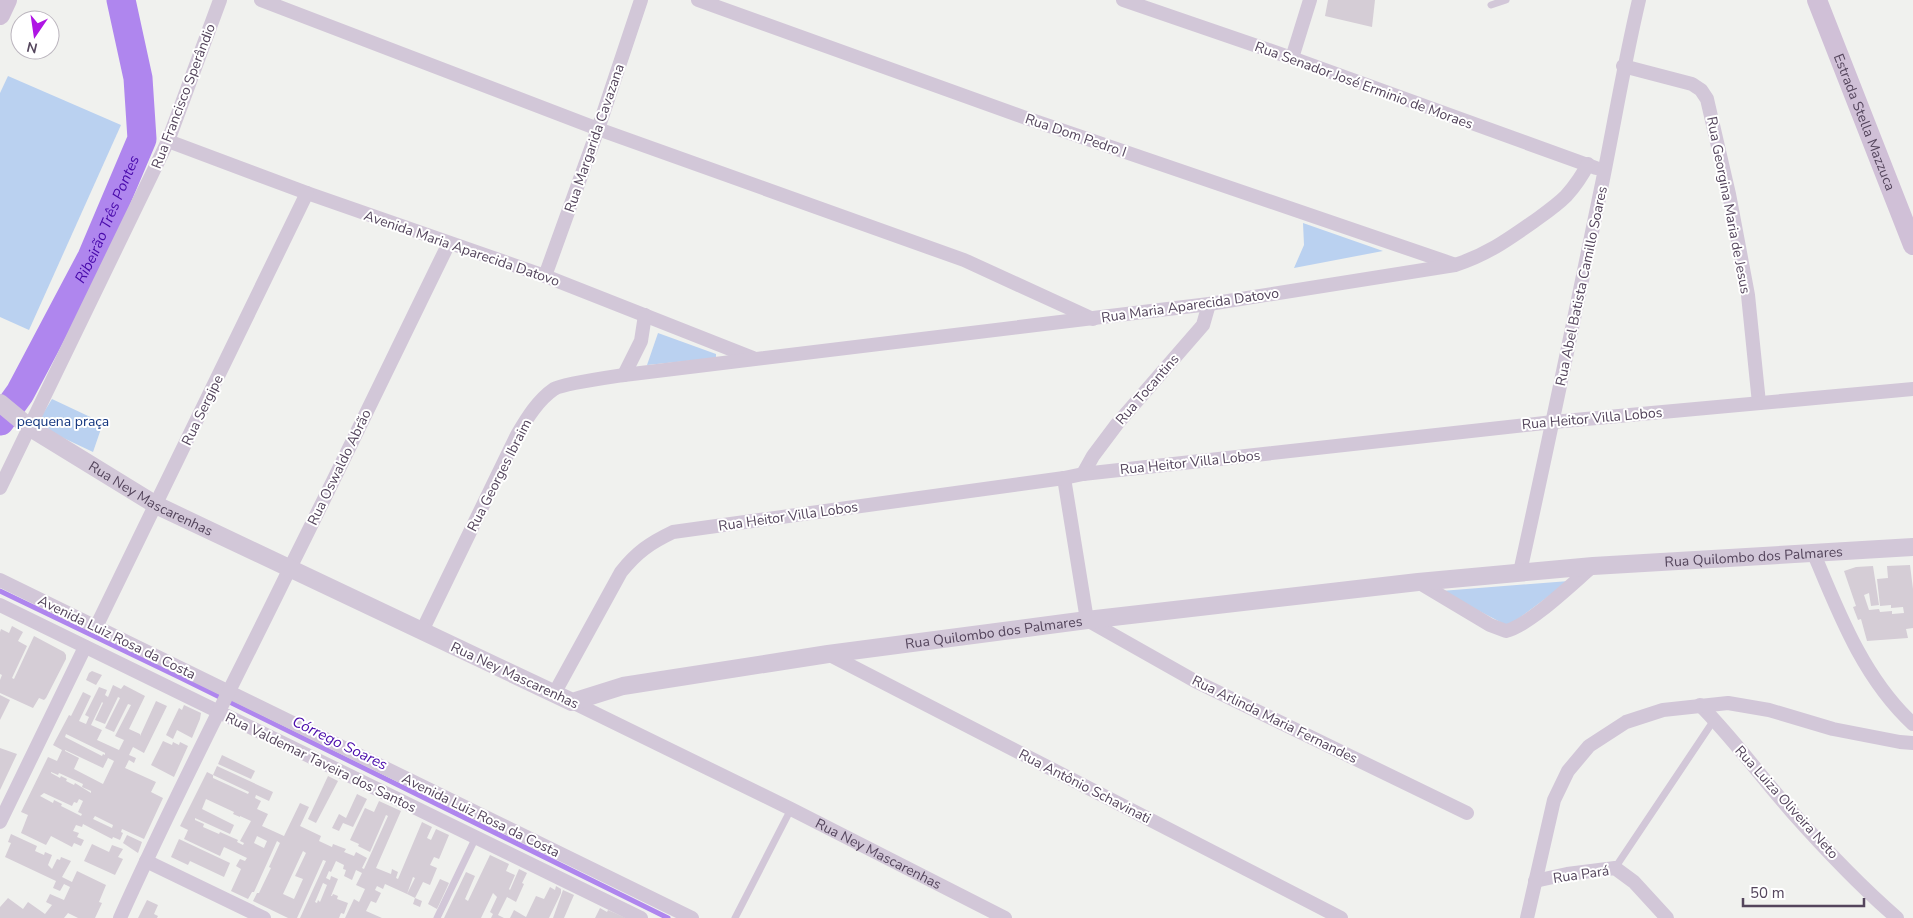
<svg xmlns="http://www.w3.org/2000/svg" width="1913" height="918" font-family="'Nunito Sans',sans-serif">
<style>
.green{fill:#bad1f0}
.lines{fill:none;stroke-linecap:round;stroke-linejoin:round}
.stream{stroke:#af86ee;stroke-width:5}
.river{stroke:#af86ee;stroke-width:29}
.building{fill:#d5cdd6;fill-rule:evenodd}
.service{stroke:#d2c7d8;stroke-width:7}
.minor{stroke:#d2c7d8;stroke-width:14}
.tertiary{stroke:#d2c7d8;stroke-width:18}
.secondary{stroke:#d0c0d7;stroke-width:20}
.labels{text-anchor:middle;stroke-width:4;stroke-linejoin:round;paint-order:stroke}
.street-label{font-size:14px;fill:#54455c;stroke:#fff}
.park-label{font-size:14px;fill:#14367f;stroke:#fff}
.water-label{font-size:15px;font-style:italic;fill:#4809ab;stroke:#fff}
</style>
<rect width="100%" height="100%" fill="#f0f1ee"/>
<g class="green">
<polygon points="8,76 121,125 29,330 0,317 0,93"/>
<polygon points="1303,223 1383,251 1294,268 1304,245"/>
<polygon points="658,333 716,354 716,358 647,365"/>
<polygon points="52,399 103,423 93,452 36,425"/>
<polygon points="1569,581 1514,622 1506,625 1441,591"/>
</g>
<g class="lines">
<polyline class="stream" points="0,591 179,677 668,918"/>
<path class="river" id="s1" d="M 0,421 L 20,393 L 92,257 L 142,139 L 138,78 L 121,0"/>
</g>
<g class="building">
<polygon points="1328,0 1375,0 1372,27 1325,16"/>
<polygon points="1910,565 1913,589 1913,628 1906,629 1908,638 1867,641 1861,619 1858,620 1853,607 1856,606 1844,571 1856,567 1873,566 1879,605 1871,606 1869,593 1864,595 1869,610 1879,609 1880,612 1892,611 1892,614 1904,613 1903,607 1891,608 1891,605 1880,606 1877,579 1888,578 1887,566"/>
<polygon points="12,626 23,632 18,641 27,646 12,678 14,679 34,636 64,652 66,655 66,659 46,698 44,700 39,698 33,708 0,693 0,680 2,675 0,674 0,632 1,629 9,633"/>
<polygon points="92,671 102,675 96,685 86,680 89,673"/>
<path d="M 113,685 L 121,689 L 124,685 L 145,696 L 129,729 L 140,734 L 140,736 L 156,701 L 167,706 L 144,753 L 133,747 L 129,755 L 136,758 L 134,763 L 129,760 L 125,768 L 156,782 L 151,792 L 163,798 L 144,839 L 122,829 L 121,832 L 123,833 L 120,840 L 113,837 L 112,839 L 83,824 L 82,827 L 76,825 L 73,831 L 79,833 L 77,837 L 84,840 L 81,846 L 74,843 L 72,847 L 51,836 L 46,845 L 21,833 L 28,815 L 21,812 L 48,757 L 57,761 L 62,750 L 53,745 L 69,715 L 71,716 L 83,692 L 91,696 L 79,721 L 86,724 L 89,717 L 85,715 L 99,687 L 107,690 L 105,695 L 108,697 ZM 118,697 L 120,698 L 105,728 L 114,732 L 128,704 L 131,705 L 115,736 L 124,740 L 119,750 L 97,740 L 102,730 L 91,725 L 102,702 L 103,703 L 95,720 L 105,724 ZM 66,734 L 105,753 L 105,755 L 103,754 L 102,756 L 65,737 ZM 65,750 L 103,768 L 108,758 L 114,761 L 103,784 L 74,769 L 79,758 L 65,751 ZM 51,772 L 58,775 L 59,773 L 83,784 L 82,787 L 91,791 L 91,793 L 75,783 L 74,785 L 66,781 L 67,779 L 61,776 L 60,778 L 51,773 ZM 44,793 L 72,806 L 74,802 L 77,803 L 79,799 L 83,801 L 78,812 L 82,814 L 81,816 L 61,806 L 62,804 L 54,800 L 53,803 L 40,796 ZM 95,816 L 113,825 L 112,828 L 93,819 Z"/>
<polygon points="0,695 10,700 0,720"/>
<polygon points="184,705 201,713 200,719 192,738 177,730 173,739 166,735 179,708 182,710"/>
<polygon points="163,741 172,745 173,742 179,745 180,742 188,746 174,777 151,765"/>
<polygon points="0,748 17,754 0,790"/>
<polygon points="222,755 255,771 251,779 218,764"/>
<path d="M 217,766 L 273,792 L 269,801 L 256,795 L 255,798 L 261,801 L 257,809 L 268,814 L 262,826 L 284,836 L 300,803 L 309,807 L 300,826 L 321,836 L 319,841 L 332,847 L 333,844 L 346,849 L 344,852 L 354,856 L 356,852 L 367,858 L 362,868 L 364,869 L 388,816 L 386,815 L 370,852 L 358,846 L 359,844 L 350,840 L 365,808 L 374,812 L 379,801 L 401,811 L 376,868 L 391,874 L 392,869 L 398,872 L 396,878 L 398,879 L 422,822 L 432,827 L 427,838 L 431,840 L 436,829 L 449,835 L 439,859 L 434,857 L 430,865 L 437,868 L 430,885 L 423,882 L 415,898 L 422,901 L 420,907 L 413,904 L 415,898 L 407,894 L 415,878 L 413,877 L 407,894 L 385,884 L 383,889 L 377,886 L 375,890 L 381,893 L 376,903 L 371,901 L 366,911 L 382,918 L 345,918 L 354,899 L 359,902 L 365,889 L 356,885 L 362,873 L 356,870 L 352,880 L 344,876 L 346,870 L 343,869 L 344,865 L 336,861 L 331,872 L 329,871 L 326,878 L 330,880 L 331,876 L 338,879 L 331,896 L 332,896 L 333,894 L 338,896 L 337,899 L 348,903 L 344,914 L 341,913 L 339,918 L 300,918 L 326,861 L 323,860 L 297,918 L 288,918 L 253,901 L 257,893 L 259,893 L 271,868 L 269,867 L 280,843 L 277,841 L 254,892 L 252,892 L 248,899 L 231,891 L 241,869 L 236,866 L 240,859 L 245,861 L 247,858 L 224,847 L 220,856 L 184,839 L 188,830 L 180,826 L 207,772 L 213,775 ZM 213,775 L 249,792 L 248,794 L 213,778 ZM 206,799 L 234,812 L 233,814 L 240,817 L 240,816 L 251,821 L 240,841 L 244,843 L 243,845 L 237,842 L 238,840 L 220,832 L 219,834 L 203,827 L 204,824 L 195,820 L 195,818 L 230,834 L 234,825 L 202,809 ZM 257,836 L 267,841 L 264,848 L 254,843 ZM 303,851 L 306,853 L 295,876 L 303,879 L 294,899 L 283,894 ZM 323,883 L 327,885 L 320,902 L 318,900 L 317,903 L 315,902 Z"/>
<polygon points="328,776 338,781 316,823 308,819"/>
<polygon points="357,794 367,799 353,827 343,823 339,831 332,828 339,814 346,818"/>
<polygon points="11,834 37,846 35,851 44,855 45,852 52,855 48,865 52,869 57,859 60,860 61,857 71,861 62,877 72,882 77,871 106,885 99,902 102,903 95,918 78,918 68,913 64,918 0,918 0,907 8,898 23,909 28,902 45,914 52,905 46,902 50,894 64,900 70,887 64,884 60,891 53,888 56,881 5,857 11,843 8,842"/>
<polygon points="127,835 142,842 138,853 123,843"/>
<polygon points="179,839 230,863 224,877 190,861 188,865 171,857"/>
<polygon points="92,844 109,852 112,845 123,849 118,857 123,859 115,875 84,861"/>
<polygon points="490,855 509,864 506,871 515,875 509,889 510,890 519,869 527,873 522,883 524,884 516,902 507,897 498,915 504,918 491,918 493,914 490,912 497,897 493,893 481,918 444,918 466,872 475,876 465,899 468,901"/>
<polygon points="440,879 449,883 437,909 428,904"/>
<polygon points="556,886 561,889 561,893 549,918 510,918 514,910 526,917 536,896 544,899 550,887 555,890"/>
<polygon points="563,890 574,895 564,918 553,918"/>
<polygon points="147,900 158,905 154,914 158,916 157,918 138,918"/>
<polygon points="600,908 607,912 608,910 626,918 595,918"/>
</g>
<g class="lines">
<g class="service">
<polyline points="1491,5 1506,0"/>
<polyline points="1615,868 1714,720"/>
<polyline points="437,918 476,837"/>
<polyline points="735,918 791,809"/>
</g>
<g class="minor">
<polyline points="261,0 598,129 964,260 1093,319"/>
<polyline points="698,0 1026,118 1453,264"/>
<polyline points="1123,0 1292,58 1596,168"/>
<polyline points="1292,58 1310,0"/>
<polyline points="1623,66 1692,84 1701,90 1707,99 1729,194 1748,295 1759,403"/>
<polyline points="168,141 307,193 545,276 753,358"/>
<polyline points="545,276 598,129 641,0"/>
<polyline points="624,375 641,341 645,315"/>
<polyline points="1083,474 1093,456 1117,424 1203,325 1209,304"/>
<polyline points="1064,478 1087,620 1195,681 1467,813"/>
<polyline points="0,488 168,141 220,0"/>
<path d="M 1814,554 C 1839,614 1864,679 1913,724"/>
<path d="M 1520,572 C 1549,441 1576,310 1603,179 C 1615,119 1625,59 1639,0"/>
<polyline points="0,580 692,918"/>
<path d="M 1418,582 L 1490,625 L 1506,631 C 1530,625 1573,583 1593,566"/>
<polyline points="0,605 641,918"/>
<polyline points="96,627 307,193"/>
<path d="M 422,631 L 517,435 C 527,418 538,400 554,389 C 562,384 611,377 624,375 L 1209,304 L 1455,265 C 1486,255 1506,241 1533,222 C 1544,214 1556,206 1566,196 C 1575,186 1582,176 1588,164"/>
<polyline points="828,654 1341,918"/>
<path d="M 554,694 L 621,572 C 637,552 650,543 673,532 L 1064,478 L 1083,474 L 1553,422 L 1913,389"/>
<path id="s2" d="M 572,702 L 791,809 L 1005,918"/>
<path d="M 1700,705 C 1733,738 1761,777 1792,812 C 1824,848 1860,886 1897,918"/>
<polyline points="0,822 85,647"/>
<polyline points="146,861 264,918"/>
<polyline points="1535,881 1567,874 1615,868 1634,882 1667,918"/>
<path d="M 120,918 C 173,799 233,685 290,568 C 344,460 396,351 449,243"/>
<polyline points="1527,918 1554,800 1568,771 1589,746 1626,722 1663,710 1728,703 1769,710 1833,729 1900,742 1913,743"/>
</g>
<path class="tertiary" id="s3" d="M 0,403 L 29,427 L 156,505 L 572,702 L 623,686 L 828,654 L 1087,620 L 1418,582 L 1593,566 L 1913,547"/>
<g class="secondary">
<path id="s4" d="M 1817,0 L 1913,245"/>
<polyline points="0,15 7,0"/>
</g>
</g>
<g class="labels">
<g class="street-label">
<text transform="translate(1364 85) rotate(20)" y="5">Rua Senador José Erminio de Moraes</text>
<text transform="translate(183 96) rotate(-69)" y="5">Rua Francisco Sperândio</text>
<text dy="5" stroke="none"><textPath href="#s4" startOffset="131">Estrada Stella Mazzuca</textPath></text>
<text transform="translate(1076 135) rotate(19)" y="5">Rua Dom Pedro I</text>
<text transform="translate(594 138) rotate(-71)" y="5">Rua Margarida Cavazana</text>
<text transform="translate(1729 205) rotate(79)" y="5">Rua Georgina Maria de Jesus</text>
<text transform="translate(462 248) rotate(19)" y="5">Avenida Maria Aparecida Datovo</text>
<text transform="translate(1581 286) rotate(-78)" y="5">Rua Abel Batista Camillo Soares</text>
<text transform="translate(1190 305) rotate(-8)" y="5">Rua Maria Aparecida Datovo</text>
<text transform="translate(1147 389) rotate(-49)" y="5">Rua Tocantins</text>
<text transform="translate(202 410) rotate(-64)" y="5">Rua Sergipe</text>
<text transform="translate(1592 418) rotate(-5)" y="5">Rua Heitor Villa Lobos</text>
<text transform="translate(1190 462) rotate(-6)" y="5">Rua Heitor Villa Lobos</text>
<text transform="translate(339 467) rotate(-64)" y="5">Rua Oswaldo Abrão</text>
<text transform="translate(499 475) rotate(-63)" y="5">Rua Georges Ibraim</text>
<text dy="5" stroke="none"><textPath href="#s3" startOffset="179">Rua Ney Mascarenhas</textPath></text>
<text transform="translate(788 516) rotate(-8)" y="5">Rua Heitor Villa Lobos</text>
<text dy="5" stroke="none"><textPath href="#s3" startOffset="1839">Rua Quilombo dos Palmares</textPath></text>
<text dy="5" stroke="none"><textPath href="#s3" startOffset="1075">Rua Quilombo dos Palmares</textPath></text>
<text transform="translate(117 637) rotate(26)" y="5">Avenida Luiz Rosa da Costa</text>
<text transform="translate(515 675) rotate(25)" y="5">Rua Ney Mascarenhas</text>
<text transform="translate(1275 719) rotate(26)" y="5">Rua Arlinda Maria Fernandes</text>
<text transform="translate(321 762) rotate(26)" y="5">Rua Valdemar Taveira dos Santos</text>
<text transform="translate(1085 786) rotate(27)" y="5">Rua Antônio Schavinati</text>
<text transform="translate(1787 802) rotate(48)" y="5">Rua Luiza Oliveira Neto</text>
<text transform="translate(481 815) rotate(26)" y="5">Avenida Luiz Rosa da Costa</text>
<text dy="5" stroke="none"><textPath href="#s2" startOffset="342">Rua Ney Mascarenhas</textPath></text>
<text transform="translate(1581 874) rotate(-8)" y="5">Rua Pará</text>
</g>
<g class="park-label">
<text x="63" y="426">pequena praça</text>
</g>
<g class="water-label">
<text dy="5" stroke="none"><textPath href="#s1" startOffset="229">Ribeirão Três Pontes</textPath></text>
<text transform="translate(340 743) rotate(26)" y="5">Córrego Soares</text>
</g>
</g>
<g transform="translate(35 35) rotate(193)"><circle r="24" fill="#ffffff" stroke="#bbb5be"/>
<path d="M0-4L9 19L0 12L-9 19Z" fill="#af15e4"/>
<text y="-8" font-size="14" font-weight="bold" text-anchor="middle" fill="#54455c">N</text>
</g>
<path d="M1743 898v8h121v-8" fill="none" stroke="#54455c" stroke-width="2.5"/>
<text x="1750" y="898" font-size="15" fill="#54455c" stroke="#ffffff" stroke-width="4" paint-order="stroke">50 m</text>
</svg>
